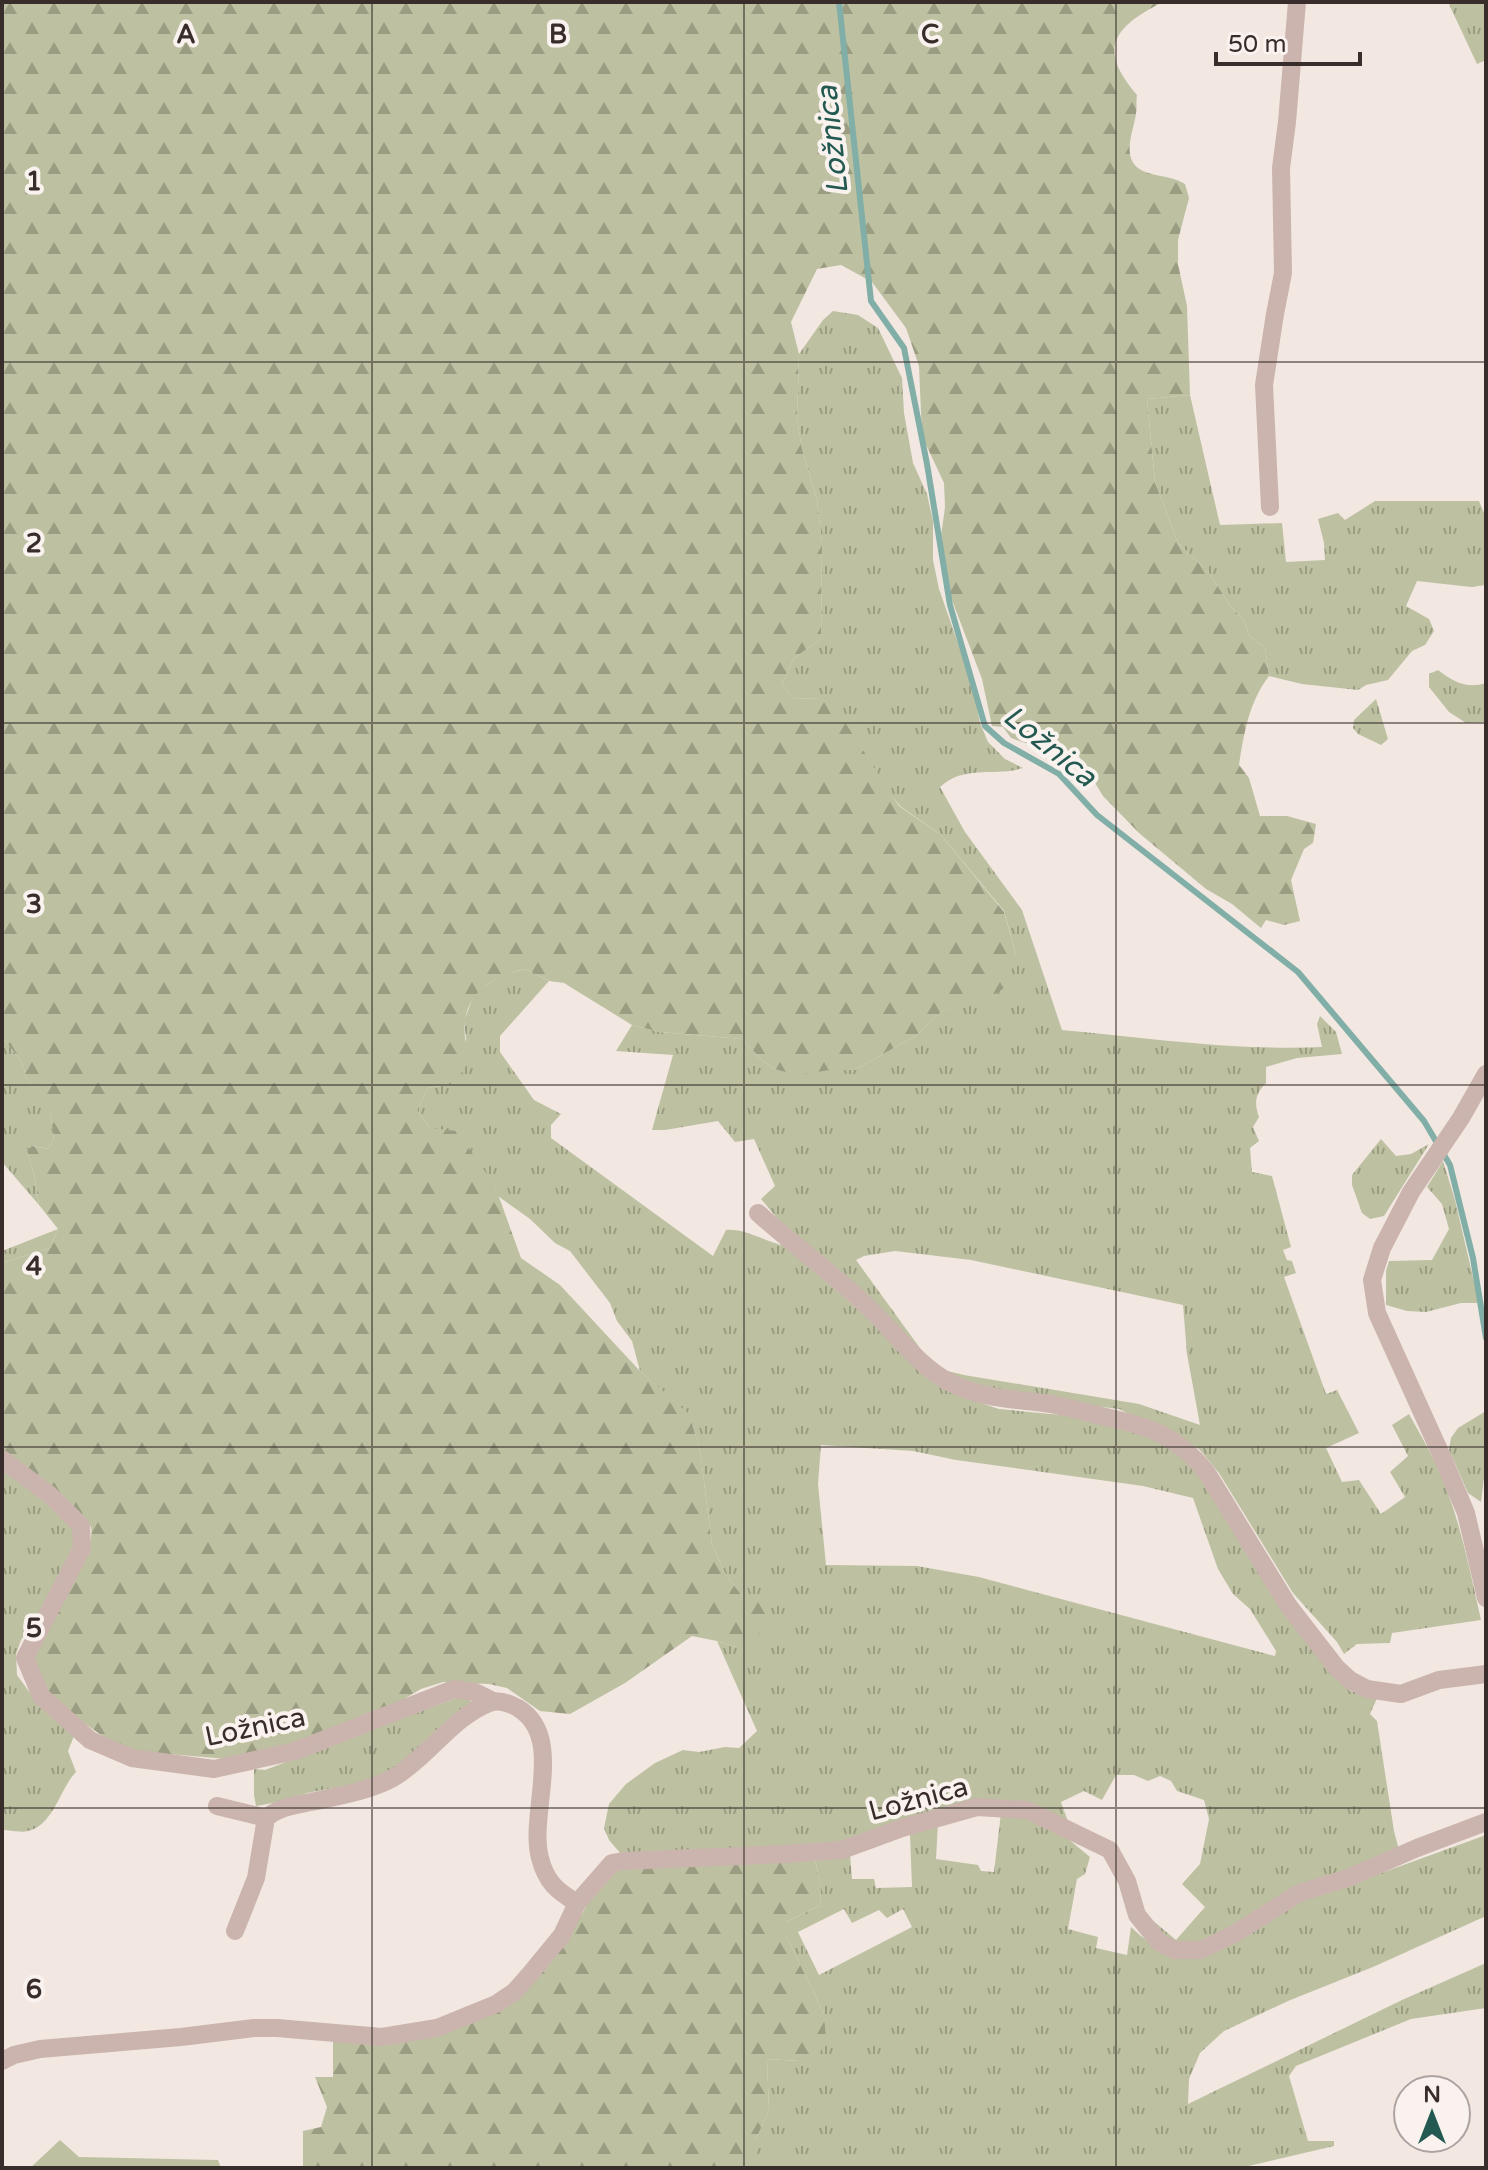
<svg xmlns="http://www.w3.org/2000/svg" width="1488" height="2170" font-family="'Varela Round',sans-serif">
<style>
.grass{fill:url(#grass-tufts);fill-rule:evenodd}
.forest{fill:url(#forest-firs)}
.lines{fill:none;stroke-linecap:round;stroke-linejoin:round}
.stream{stroke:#81aea7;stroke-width:6}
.minor{stroke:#cab4ad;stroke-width:18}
.grid{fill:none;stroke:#392d2b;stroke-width:2;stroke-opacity:0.55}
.labels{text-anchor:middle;stroke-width:8;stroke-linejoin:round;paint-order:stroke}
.street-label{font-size:28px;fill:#392d2b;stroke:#faf2ee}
.water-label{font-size:30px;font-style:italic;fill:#235951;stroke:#faf2ee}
.grid-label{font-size:26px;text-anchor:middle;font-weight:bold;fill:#392d2b;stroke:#faf2ee;stroke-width:8;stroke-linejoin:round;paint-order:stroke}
</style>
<defs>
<pattern id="grass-tufts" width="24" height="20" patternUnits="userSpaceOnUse" patternTransform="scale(2)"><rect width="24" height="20" fill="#bdc1a1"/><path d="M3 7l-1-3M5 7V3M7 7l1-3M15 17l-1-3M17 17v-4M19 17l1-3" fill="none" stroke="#9b9d83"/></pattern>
<pattern id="forest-firs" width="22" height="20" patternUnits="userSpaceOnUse" patternTransform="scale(2)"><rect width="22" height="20" fill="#bdc1a1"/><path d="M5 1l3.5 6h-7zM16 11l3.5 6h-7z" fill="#9b9d83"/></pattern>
</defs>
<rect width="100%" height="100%" fill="#f2e7e1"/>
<g class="grass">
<polygon points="1448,2 1486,2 1486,60 1477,64"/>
<path d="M 833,311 L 858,315 L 878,328 L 902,378 L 904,413 L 913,463 L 927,494 L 933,521 L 933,560 L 939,589 L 973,686 L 980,723 L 988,742 L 1005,759 L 1023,768 C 996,777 964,764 940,787 L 965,832 L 1022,910 L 1062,1030 C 1148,1038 1236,1051 1322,1047 L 1317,1024 L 1320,1016 L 1336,1032 L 1342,1054 L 1297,1058 L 1266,1067 L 1266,1083 C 1255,1094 1254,1103 1259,1117 L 1253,1127 L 1259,1141 L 1250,1148 L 1252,1172 L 1272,1176 L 1291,1247 L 1283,1250 L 1287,1260 L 1292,1261 L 1296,1273 L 1284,1277 L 1326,1394 L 1337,1390 L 1359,1433 L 1326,1448 L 1342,1482 L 1359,1480 L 1381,1514 L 1405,1497 L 1390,1472 L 1408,1456 L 1392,1425 L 1409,1414 C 1418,1431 1428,1447 1436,1464 C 1459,1513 1469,1567 1481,1620 L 1392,1633 L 1390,1643 L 1357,1644 L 1344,1654 L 1337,1642 L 1293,1593 L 1219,1473 L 1199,1449 L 1119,1409 L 1007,1395 L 948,1377 L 783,1225 L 761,1199 L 775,1186 L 754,1139 L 735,1142 L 718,1121 L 665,1130 L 652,1130 L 673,1055 L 616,1051 L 632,1025 L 660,1032 L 742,1039 L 764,1062 L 775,1069 L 855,1070 L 917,1035 L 941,1012 L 964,1002 L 975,1002 L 1016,954 L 1004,911 L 941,835 L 900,806 L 818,699 L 793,698 L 782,684 L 794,658 L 821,639 L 822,543 L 817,500 L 802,449 L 797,420 L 799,354 L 823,320 ZM 895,1251 L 971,1260 L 1183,1305 L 1187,1354 L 1200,1425 L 1139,1404 L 964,1375 L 939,1369 L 925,1355 L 856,1260 L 864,1256 Z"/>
<polygon points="1190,395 1220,525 1282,523 1286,562 1325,560 1324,543 1318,519 1338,513 1345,520 1375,501 1479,501 1486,518 1486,585 1471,587 1417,581 1406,606 1429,619 1434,631 1425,645 1412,651 1388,680 1366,685 1358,690 1302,684 1269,676 1265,647 1249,636 1244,620 1231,607 1210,574 1178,543 1155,482 1147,399"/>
<path d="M 1438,670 C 1454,682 1466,689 1486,683 L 1486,722 L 1466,723 L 1449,712 L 1429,687 L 1429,674 Z"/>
<polygon points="1376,699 1388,739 1381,745 1358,734 1353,728 1354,720"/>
<path d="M 525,969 L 549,981 L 500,1036 L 500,1052 L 534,1100 L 561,1114 L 551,1125 L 551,1138 L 713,1256 L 726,1230 C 746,1228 767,1243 786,1246 L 954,1394 L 999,1409 L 1093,1418 L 1126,1424 L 1189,1457 L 1332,1673 L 1350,1691 L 1378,1696 L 1370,1714 L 1377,1721 L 1394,1831 L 1400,1854 L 1205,1946 L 1174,1946 L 1151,1919 L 1176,1940 L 1205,1907 L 1182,1884 L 1200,1864 L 1209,1819 L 1204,1800 L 1177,1791 L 1171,1781 L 1160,1776 L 1148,1781 L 1134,1775 L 1116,1775 L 1102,1800 L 1084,1791 L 1061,1802 L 1071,1830 L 1021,1802 L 830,1844 L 621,1854 L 609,1840 L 604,1828 L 609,1804 L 626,1784 L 655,1763 L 683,1750 L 699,1752 L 725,1747 L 739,1748 L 757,1731 L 717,1641 L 735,1647 L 743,1597 L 726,1575 L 712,1545 L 700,1450 L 689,1415 L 640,1371 L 632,1341 L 617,1321 L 610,1303 L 570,1251 L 555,1243 L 530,1219 L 498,1196 L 495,1186 L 430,1128 L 417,1110 L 428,1088 L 453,1084 L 466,1039 L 464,1021 L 475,992 L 503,975 ZM 821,1445 L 913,1451 L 956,1460 L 1143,1486 L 1193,1498 L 1218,1569 L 1233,1594 L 1250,1609 L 1276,1651 L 1275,1656 L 979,1577 L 917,1566 L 826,1565 L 818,1484 Z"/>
<polygon points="2,1037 22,1062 26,1077 50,1110 54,1139 48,1149 33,1146 27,1151 34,1174 39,1205 2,1162"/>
<polygon points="1381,1139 1396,1156 1411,1154 1429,1144 1384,1216 1370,1219 1362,1213 1352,1185 1352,1175"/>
<polygon points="1443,1161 1455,1200 1479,1303 1461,1303 1426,1312 1407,1311 1386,1305 1386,1271 1389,1261 1432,1260 1449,1229 1442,1204 1427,1187"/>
<polygon points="58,1229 50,1248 2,1263 2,1251"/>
<polygon points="1486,1411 1486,1462 1481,1502 1468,1493 1449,1450 1451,1438 1458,1428"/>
<path d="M 2,1466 L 70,1519 L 76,1538 L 59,1586 L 21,1640 L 16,1654 L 17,1675 L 36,1701 L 74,1736 L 68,1751 L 76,1772 C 60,1788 54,1825 28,1831 C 21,1833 9,1830 2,1830 Z"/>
<path d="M 464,1695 L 472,1702 C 448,1723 399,1773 370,1781 C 349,1788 326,1788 304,1794 C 288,1798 273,1804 256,1806 L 254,1795 L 254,1769 L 265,1770 Z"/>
<path d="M 1001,1813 L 1020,1813 L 1067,1838 L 1090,1857 L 1085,1874 L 1077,1879 L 1068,1929 L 1098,1937 L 1096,1948 L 1127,1955 L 1131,1927 C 1145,1940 1156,1949 1174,1955 L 1293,1901 L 1373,1876 L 1486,1835 L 1486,1916 L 1373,1967 L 1288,2001 L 1224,2031 L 1200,2053 L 1189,2079 L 1188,2104 L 1402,2000 L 1486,1963 L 1486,2008 L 1411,2019 L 1296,2066 L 1289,2076 L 1308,2141 L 1334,2141 L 1334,2146 L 1240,2168 L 755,2168 L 755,2141 L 769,2111 L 767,2059 L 800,2061 L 824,2014 L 786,1935 L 786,1922 L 821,1905 L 820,1882 L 815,1859 L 850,1854 L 852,1879 L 874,1879 L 876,1888 L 912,1887 L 910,1834 L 938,1823 L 936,1859 L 978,1865 L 981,1871 L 994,1872 ZM 844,1909 L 852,1923 L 879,1910 L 887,1918 L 903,1909 L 912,1927 L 819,1975 L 798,1932 Z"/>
<polygon points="60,2140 79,2157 218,2160 221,2168 30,2168"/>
</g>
<g class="forest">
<path d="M 2,2 L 1163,2 C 1113,27 1097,49 1137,95 C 1136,102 1137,108 1136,114 C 1133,133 1120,160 1143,171 C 1157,177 1173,176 1185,184 L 1189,198 L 1178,240 L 1178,264 L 1187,306 L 1190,395 L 1147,399 L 1155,482 L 1178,543 L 1210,574 L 1231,607 L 1244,620 L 1249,636 L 1265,647 L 1269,676 C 1249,702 1244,733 1239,765 L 1249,778 L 1260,816 L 1287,816 L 1316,824 L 1313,843 L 1304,849 L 1291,880 L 1300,921 L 1284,925 L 1266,920 L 1261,928 L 1232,904 L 1206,889 L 1139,833 L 1103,796 L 1077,753 L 1060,748 L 1046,750 L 1011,738 L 1003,727 L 992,726 L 982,679 L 947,587 L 940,543 L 945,507 L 944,483 L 922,436 L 919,366 L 906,328 L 872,282 L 841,265 L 817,269 L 791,322 L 799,354 L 797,420 L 802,449 L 817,500 L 822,542 L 821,639 L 794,658 L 782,684 L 793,698 L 818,699 L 837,710 L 899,806 L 941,835 L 1004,912 L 1016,954 L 1008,985 L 997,993 L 975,1002 L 964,1003 L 941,1012 L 917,1035 L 855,1070 L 830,1070 L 796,1075 L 775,1069 L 764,1062 L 742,1039 L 660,1032 L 632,1025 L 564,983 L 549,981 L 525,969 C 497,976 470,988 465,1020 C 463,1028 467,1054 467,1065 L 453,1084 L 428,1088 L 417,1110 L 430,1128 L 457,1131 L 495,1186 L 521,1258 L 560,1285 L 640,1371 L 689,1414 L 700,1450 L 712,1545 L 726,1575 L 743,1597 L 768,1601 C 767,1635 763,1631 735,1647 L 717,1641 L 692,1636 L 625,1683 L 570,1714 L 540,1711 L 507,1688 L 489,1684 L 443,1682 L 421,1689 L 389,1708 L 258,1755 L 228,1759 L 131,1751 L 104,1737 L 74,1716 L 50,1696 L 39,1679 L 33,1651 C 46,1627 97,1551 91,1528 C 87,1510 20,1464 2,1450 L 2,1263 L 50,1248 L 58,1229 L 39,1205 L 34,1174 L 27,1151 L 32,1146 L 48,1149 L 54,1139 L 50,1111 L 26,1077 L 22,1062 L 2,1037 Z"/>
<polygon points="815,1859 820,1882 821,1905 786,1922 786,1935 824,2014 826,2040 817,2058 800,2061 767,2059 769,2111 755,2141 755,2168 303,2168 303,2131 321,2127 327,2107 315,2077 333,2077 333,2038 479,2018 582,1914 591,1896 616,1865"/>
</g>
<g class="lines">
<polyline class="stream" points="839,2 871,301 904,348 927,464 950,605 985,726 1004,743 1059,774 1097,815 1298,972 1424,1121 1450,1165 1473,1258 1486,1338"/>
<g class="minor">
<polyline points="1270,507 1264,385 1275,314 1283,273 1281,168 1287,122 1297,2"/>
<polyline points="1486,1074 1461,1118 1411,1192 1382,1248 1372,1280 1377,1313 1444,1461 1466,1513 1486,1598"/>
<path d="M 758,1213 C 794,1246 834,1274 869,1308 C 896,1333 916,1364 949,1382 C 981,1399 1015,1399 1050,1404 C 1066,1407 1082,1411 1097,1415 C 1146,1426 1174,1432 1207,1473 L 1288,1605 L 1336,1667 L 1350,1680 L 1367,1689 L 1401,1694 L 1439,1680 L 1486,1674"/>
<polyline points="2,1459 50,1495 81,1526 82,1548 25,1658 41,1696 90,1740 132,1758 214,1769 295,1751 454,1689 475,1692 493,1701"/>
<polyline points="217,1806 266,1818"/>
<path d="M 235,1931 L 256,1878 L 266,1818 C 279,1807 295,1805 311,1802 C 338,1796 369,1791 393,1778 C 427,1758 453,1717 489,1703 C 499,1699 509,1703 518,1708 C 566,1737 528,1814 540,1858 C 546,1882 557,1891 577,1903"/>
<polyline points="2,2061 14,2055 40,2049 181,2037 254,2028 277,2028 382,2037 437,2028 496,2004 514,1992 530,1974 562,1935 577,1903 612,1863 623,1861 785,1854 842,1850 902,1828 977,1807 1027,1810 1110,1850 1127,1881 1137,1915 1159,1942 1174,1950 1201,1950 1236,1933 1299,1893 1348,1878 1417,1848 1486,1822"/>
</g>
</g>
<path class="grid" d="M 372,2 L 372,2168M 744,2 L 744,2168M 1116,2 L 1116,2168M 2,362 L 1486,362M 2,723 L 1486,723M 2,1085 L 1486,1085M 2,1447 L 1486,1447M 2,1808 L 1486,1808"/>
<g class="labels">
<g class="street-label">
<text transform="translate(255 1726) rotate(-12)" y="10">Ložnica</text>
<text transform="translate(918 1798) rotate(-15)" y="10">Ložnica</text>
</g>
<g class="water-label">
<text transform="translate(832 140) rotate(-96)" y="10">Ložnica</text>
<text transform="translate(1050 746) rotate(39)" y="10">Ložnica</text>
</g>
</g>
<g class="grid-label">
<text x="186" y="43">A</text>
<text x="558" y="43">B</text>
<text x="930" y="43">C</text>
<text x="34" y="190">1</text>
<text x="34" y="552">2</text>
<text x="34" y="913">3</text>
<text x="34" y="1275">4</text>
<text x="34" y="1637">5</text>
<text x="34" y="1998">6</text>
</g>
<rect width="1488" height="2170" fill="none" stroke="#392d2b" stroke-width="8"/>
<g transform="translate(1432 2114)"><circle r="38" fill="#faf2ee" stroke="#ada3a0" stroke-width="2"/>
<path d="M0-6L14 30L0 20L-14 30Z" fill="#235951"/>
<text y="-12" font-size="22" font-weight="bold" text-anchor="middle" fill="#392d2b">N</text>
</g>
<path d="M1216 52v12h144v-12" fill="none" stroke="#392d2b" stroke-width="4"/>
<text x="1228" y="52" font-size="24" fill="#392d2b" stroke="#faf2ee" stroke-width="6" paint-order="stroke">50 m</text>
</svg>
